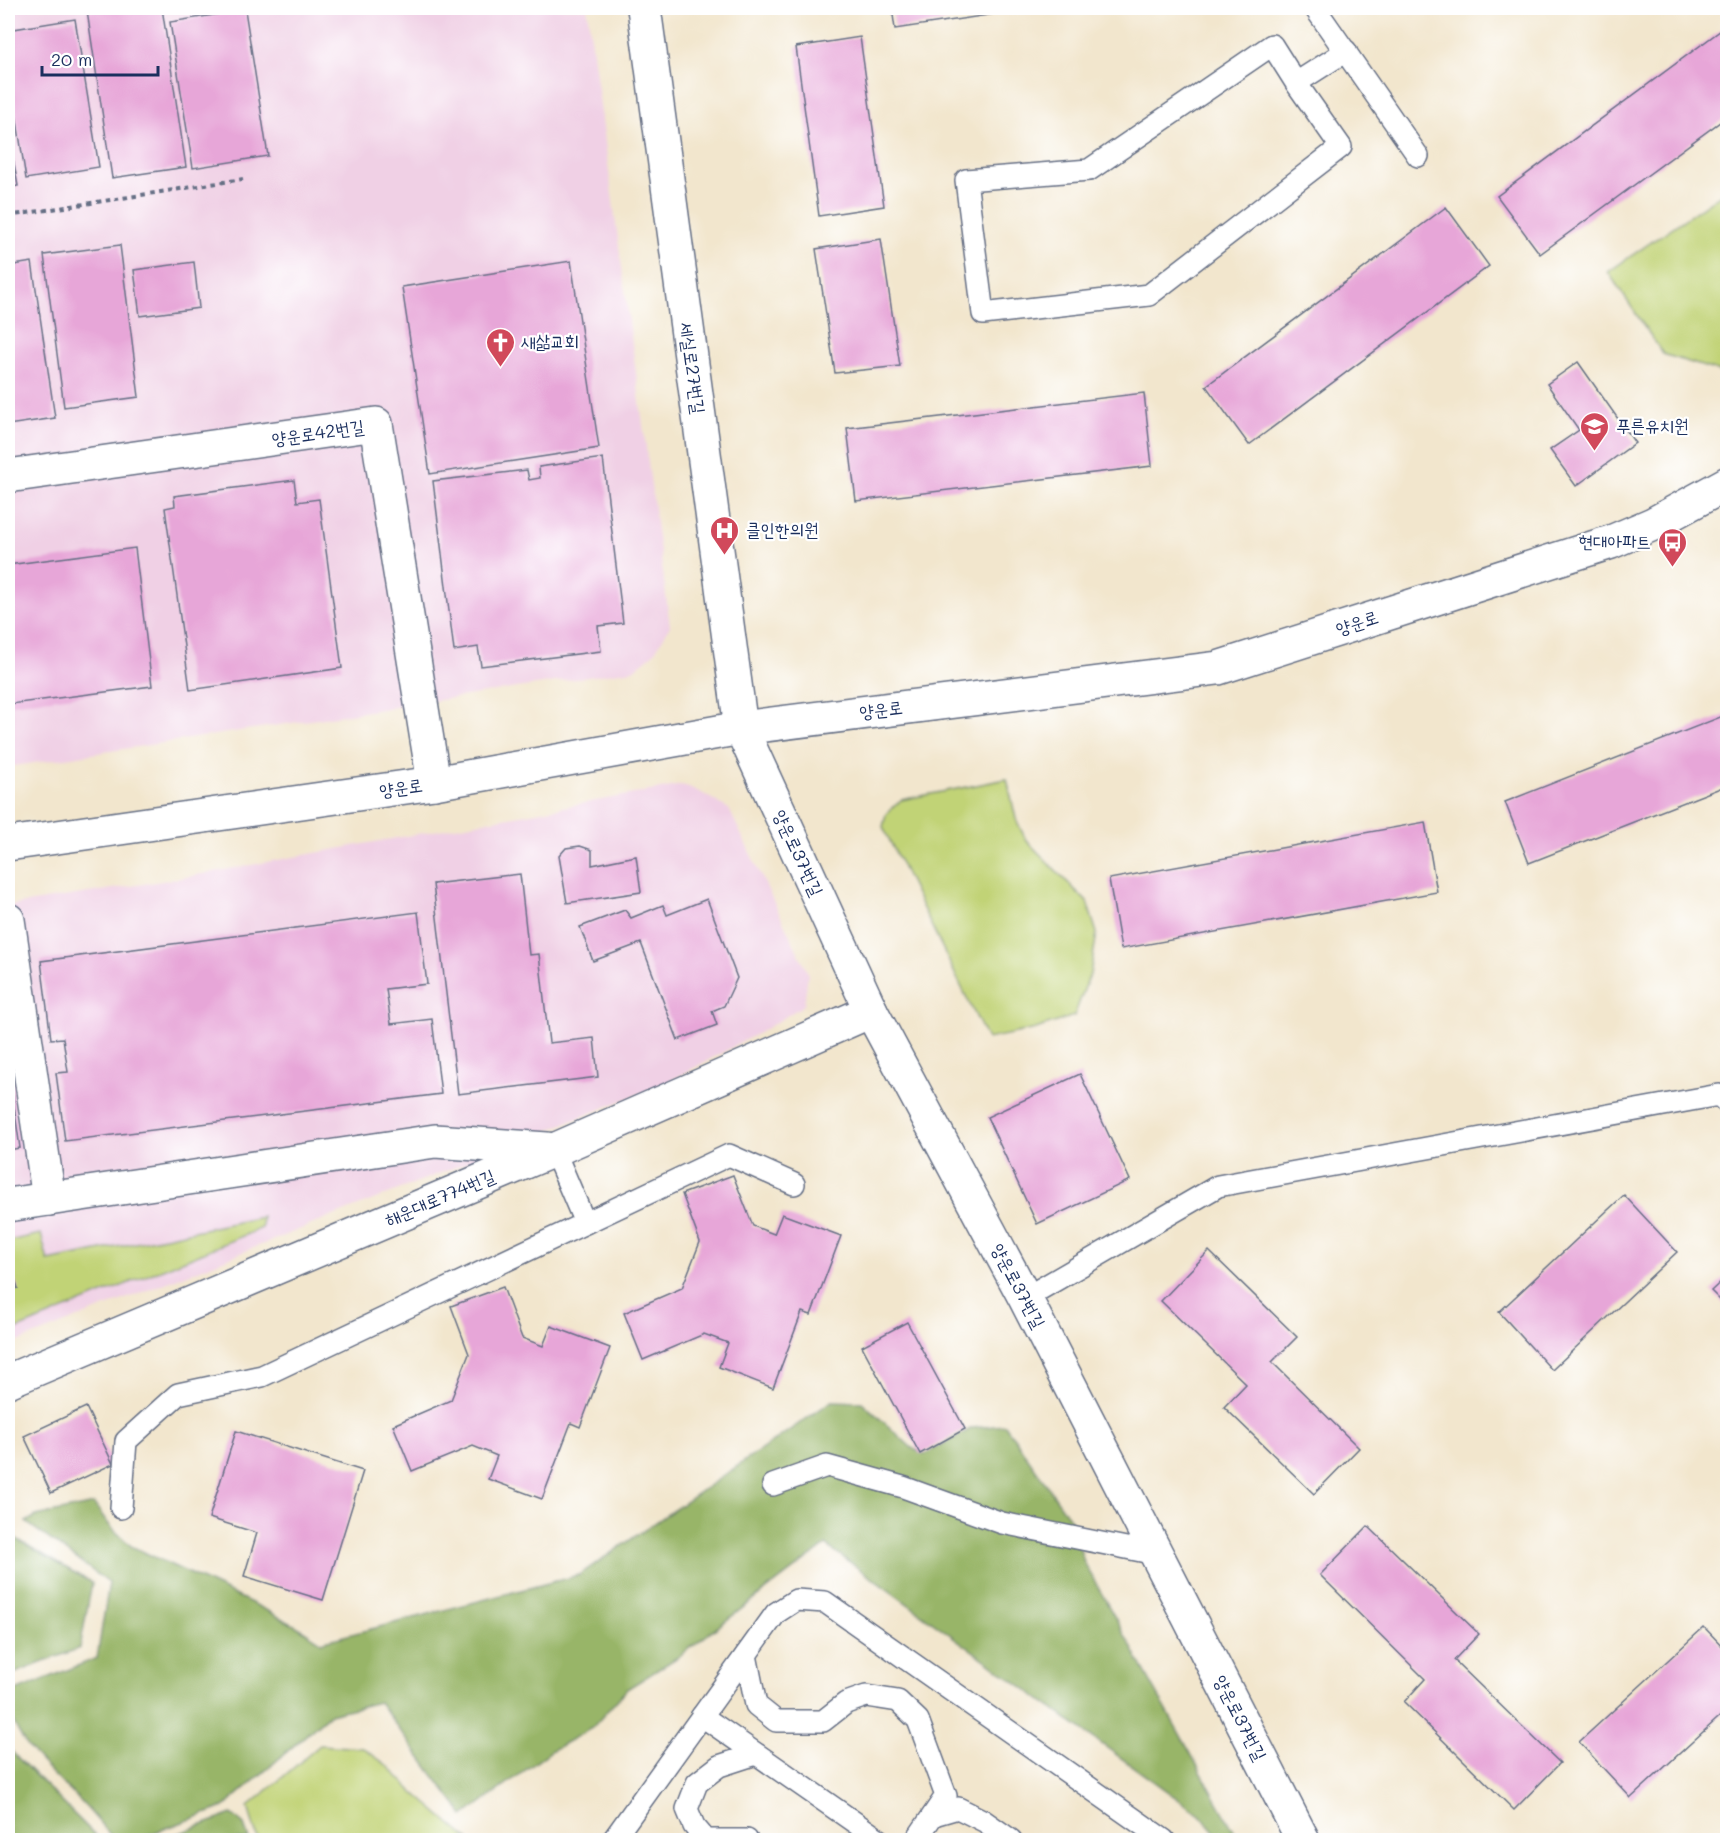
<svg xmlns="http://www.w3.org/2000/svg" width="1735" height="1848" font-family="Mali,'Poor Story',sans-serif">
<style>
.built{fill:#f0d0e5}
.green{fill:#c1d376;stroke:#6e816a;stroke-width:1.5}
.forest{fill:#98b567;stroke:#5a7262;stroke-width:1.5}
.building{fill:#e7a6d8}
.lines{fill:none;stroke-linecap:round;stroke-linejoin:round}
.lane-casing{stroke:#666f85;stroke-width:24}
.street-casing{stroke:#666f85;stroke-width:36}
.secondary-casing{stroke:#666f85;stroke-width:36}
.path{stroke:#666f85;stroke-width:4;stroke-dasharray:4.5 4.5;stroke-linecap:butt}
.lane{stroke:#fff;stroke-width:21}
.street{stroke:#fff;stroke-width:33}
.secondary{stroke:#fff;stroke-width:33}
.labels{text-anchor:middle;stroke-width:4.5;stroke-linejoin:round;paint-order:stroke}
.poi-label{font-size:18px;fill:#1b2f5e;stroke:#fff;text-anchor:start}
.street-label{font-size:18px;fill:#1b2f5e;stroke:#fff}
</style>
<rect width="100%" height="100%" fill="#fff"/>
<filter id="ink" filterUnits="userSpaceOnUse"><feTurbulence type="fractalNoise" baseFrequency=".0167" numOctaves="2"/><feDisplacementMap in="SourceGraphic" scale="12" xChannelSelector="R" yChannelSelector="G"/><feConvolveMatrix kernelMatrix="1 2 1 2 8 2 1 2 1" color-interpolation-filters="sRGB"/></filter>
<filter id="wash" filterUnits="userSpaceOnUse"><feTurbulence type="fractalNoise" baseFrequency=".008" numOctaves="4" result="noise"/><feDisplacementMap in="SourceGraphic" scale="24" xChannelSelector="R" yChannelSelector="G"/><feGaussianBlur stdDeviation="1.35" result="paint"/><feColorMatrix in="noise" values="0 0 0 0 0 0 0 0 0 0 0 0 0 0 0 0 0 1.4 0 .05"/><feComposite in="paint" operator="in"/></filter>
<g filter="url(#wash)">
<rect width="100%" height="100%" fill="#f2e6cd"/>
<g class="built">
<polygon points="8,8 587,8 670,626 654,653 633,670 8,767"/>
<polygon points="682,785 700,792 729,809 808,973 804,1005 764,1030 666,1083 8,1346 8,906 181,878"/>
</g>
<g class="green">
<polygon points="1727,190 1727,374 1663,354 1608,272"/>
<polygon points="1007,779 1016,819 1026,840 1087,902 1097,933 1090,974 1074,1016 1036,1029 987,1039 883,827 886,814 901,800"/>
<polygon points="262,1217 262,1228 8,1333 8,1241 41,1234 48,1261"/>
<polygon points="320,1745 363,1748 388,1766 412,1791 469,1840 258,1840 248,1807"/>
</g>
<g class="forest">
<path d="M 832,1401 L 862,1402 L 912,1448 L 924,1455 L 972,1428 L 1005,1425 L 1071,1520 L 1084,1562 L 1239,1840 L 1222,1840 L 1200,1815 L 826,1545 L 678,1657 L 627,1689 L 592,1728 L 551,1751 L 464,1816 L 379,1702 L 330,1714 L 224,1807 L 134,1840 L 115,1840 C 105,1829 95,1817 85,1806 C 55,1774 8,1741 8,1694 L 97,1658 L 109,1583 L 26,1522 L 36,1516 L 94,1504 L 110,1526 L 131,1546 L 258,1606 L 298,1627 L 321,1642 L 579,1575 Z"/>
<polygon points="8,1534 92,1583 80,1648 8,1676"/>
<polygon points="8,1742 12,1752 100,1840 8,1840"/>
<polygon points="232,1814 244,1825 249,1840 161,1840"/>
</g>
<g id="blocks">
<g class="building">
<polygon points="110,8 162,8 186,167 112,178 87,11"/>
<polygon points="892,8 1028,8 1028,9 895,29"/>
<polygon points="245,10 268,156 193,168 170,22"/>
<polygon points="75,19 99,167 26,179 8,63 8,30"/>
<polygon points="1728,25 1728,116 1540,254 1497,196"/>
<polygon points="860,37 884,206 819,216 796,47"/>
<polygon points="8,130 18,186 8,188"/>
<polygon points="1446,207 1489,266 1249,445 1206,386"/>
<polygon points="881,239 900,366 835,373 816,249"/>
<polygon points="120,245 139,397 64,407 44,255"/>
<polygon points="571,261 599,448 430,474 402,287"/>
<polygon points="32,262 55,418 8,425 8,266"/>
<polygon points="194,262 199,308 140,316 134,270"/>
<polygon points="1578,362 1635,443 1576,486 1550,450 1579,430 1547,384"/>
<polygon points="1144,393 1152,466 856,501 847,428"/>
<polygon points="603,458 623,623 598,626 601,651 481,666 478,647 454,651 433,481 527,470 529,480 540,478 539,467"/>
<polygon points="294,480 297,502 319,499 342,668 190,690 165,508 175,506 174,496"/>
<polygon points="135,548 152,686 11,704 8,679 8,565"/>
<polygon points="1728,714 1728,785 1529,863 1505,802"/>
<polygon points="1425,822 1437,892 1121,949 1109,879"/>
<polygon points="580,846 592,850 592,865 636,856 641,892 567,903 559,856 566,848"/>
<polygon points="520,874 529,955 539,954 549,1043 594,1038 598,1077 458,1094 433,884"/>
<polygon points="707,899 737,978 724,1006 712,1011 717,1025 678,1040 641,943 593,961 580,927 625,910 631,918 663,905 667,915"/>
<polygon points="418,912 427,984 386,989 391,1024 432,1019 441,1094 65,1141 56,1073 68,1072 63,1038 51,1039 41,961"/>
<polygon points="8,1064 20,1148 8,1150"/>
<polygon points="1080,1074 1130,1180 1037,1224 987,1117"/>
<polygon points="733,1175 753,1226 774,1234 782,1214 841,1236 811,1315 802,1312 773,1388 719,1367 728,1343 704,1334 643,1360 624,1313 682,1288 700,1242 682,1194"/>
<polygon points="1624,1195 1677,1252 1552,1370 1499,1312"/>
<polygon points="1209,1251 1297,1337 1272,1362 1359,1448 1314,1494 1224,1407 1246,1384 1161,1301"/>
<polygon points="12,1270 18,1288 8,1292 8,1271"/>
<polygon points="1728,1275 1728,1308 1711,1291"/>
<polygon points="503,1287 522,1338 543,1346 551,1326 610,1348 580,1427 571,1423 542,1499 488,1479 497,1456 473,1446 412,1471 393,1425 451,1400 469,1354 451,1306"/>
<polygon points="907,1322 965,1429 920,1454 862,1346"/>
<polygon points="86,1407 113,1464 51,1493 24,1436"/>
<polygon points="236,1431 363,1471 323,1600 244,1576 257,1533 209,1518"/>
<polygon points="1368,1526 1479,1634 1454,1660 1560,1763 1514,1810 1404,1702 1425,1679 1320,1575"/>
<polygon points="1704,1627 1728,1652 1728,1709 1631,1798 1579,1742"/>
</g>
</g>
</g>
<g filter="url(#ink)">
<use href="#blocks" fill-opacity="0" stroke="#666f85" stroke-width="1.5"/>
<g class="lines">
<defs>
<g id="lane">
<polyline points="1315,8 1418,156"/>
<polyline points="1296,83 1341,147 1149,295 983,314 966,180 1089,170 1272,45 1296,83 1346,51"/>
<polyline points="554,1150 585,1223"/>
<polyline points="1025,1298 1218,1186 1719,1095 1728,1104"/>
<polyline points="773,1485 827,1466 903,1487 1002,1523 1156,1554"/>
<polyline points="121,1508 126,1441 178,1394 262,1376 729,1155 794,1184"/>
<polyline points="746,1655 756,1705 776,1721 823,1721 846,1703 866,1696 898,1701 918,1720 946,1796 916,1840"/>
<polyline points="702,1716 880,1840"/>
<polyline points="934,1815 958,1808 984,1821 1011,1840"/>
<polyline points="613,1840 776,1613 796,1600 825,1602 1164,1840"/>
<polyline points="747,1840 706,1840 694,1826 687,1809 697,1783 719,1766 756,1754"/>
</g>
<g id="street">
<polyline points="8,476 376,424 434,783"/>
<polyline points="8,920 49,1199"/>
<polyline points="8,1205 435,1141 547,1149"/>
<polyline points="8,1381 554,1150 871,1011"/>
</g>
<g id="secondary">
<polyline points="644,8 741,728 871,1011 1025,1298 1303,1840"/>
<polyline points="8,844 434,783 741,728 1218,668 1611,542 1653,524 1728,483"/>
</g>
</defs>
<use href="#lane" class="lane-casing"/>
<use href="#street" class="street-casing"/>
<use href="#secondary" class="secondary-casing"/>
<polyline class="path" points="8,216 243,179"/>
<use href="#lane" class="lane"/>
<use href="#street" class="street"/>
<use href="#secondary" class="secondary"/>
</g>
</g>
<defs>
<symbol id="church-pin" viewBox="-11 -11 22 30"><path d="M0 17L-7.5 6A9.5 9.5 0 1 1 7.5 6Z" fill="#d1495b" stroke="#fff"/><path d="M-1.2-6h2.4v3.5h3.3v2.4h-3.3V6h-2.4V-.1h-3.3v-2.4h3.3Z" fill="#fff"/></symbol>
<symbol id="school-pin" viewBox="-11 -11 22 30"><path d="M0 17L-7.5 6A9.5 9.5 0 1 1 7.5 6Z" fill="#d1495b" stroke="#fff"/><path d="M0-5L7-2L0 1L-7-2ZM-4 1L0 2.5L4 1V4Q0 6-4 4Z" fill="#fff"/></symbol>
<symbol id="hospital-pin" viewBox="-11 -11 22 30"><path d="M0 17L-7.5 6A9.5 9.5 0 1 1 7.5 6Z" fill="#d1495b" stroke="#fff"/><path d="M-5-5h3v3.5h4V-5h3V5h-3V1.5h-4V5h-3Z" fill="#fff"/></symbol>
<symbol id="bus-pin" viewBox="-11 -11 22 30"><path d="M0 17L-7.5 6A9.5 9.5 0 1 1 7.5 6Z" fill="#d1495b" stroke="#fff"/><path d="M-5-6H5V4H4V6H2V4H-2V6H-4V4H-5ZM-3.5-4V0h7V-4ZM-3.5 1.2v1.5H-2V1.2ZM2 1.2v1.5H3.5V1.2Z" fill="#fff"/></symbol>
</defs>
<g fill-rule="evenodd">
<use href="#church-pin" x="484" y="326" width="33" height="45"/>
<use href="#school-pin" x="1578" y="410" width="33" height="45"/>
<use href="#hospital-pin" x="708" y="514" width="33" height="45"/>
<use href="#bus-pin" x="1656" y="526" width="33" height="45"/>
</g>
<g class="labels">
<g class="poi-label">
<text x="521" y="348">새삶교회</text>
<text x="1616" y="432">푸른유치원</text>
<text x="746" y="536">클인한의원</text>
<text x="1651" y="548" text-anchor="end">현대아파트</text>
</g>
<g class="street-label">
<text transform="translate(692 368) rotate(82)" y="6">세실로27번길</text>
<text transform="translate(318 433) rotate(-8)" y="6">양운로42번길</text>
<text transform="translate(1357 623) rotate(-18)" y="6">양운로</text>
<text transform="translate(881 710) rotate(-7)" y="6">양운로</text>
<text transform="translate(401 788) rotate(-8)" y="6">양운로</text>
<text transform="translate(798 853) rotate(65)" y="6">양운로37번길</text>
<text transform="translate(440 1198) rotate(-23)" y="6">해운대로774번길</text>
<text transform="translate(1018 1286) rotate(62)" y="6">양운로37번길</text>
<text transform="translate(1240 1718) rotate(63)" y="6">양운로37번길</text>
</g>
</g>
<rect width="1735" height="1848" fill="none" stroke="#fff" stroke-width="30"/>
<path d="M42 66v9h116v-9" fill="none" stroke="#1b2f5e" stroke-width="3"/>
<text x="51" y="66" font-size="18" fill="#1b2f5e" stroke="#ffffff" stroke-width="4.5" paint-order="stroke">20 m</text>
</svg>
